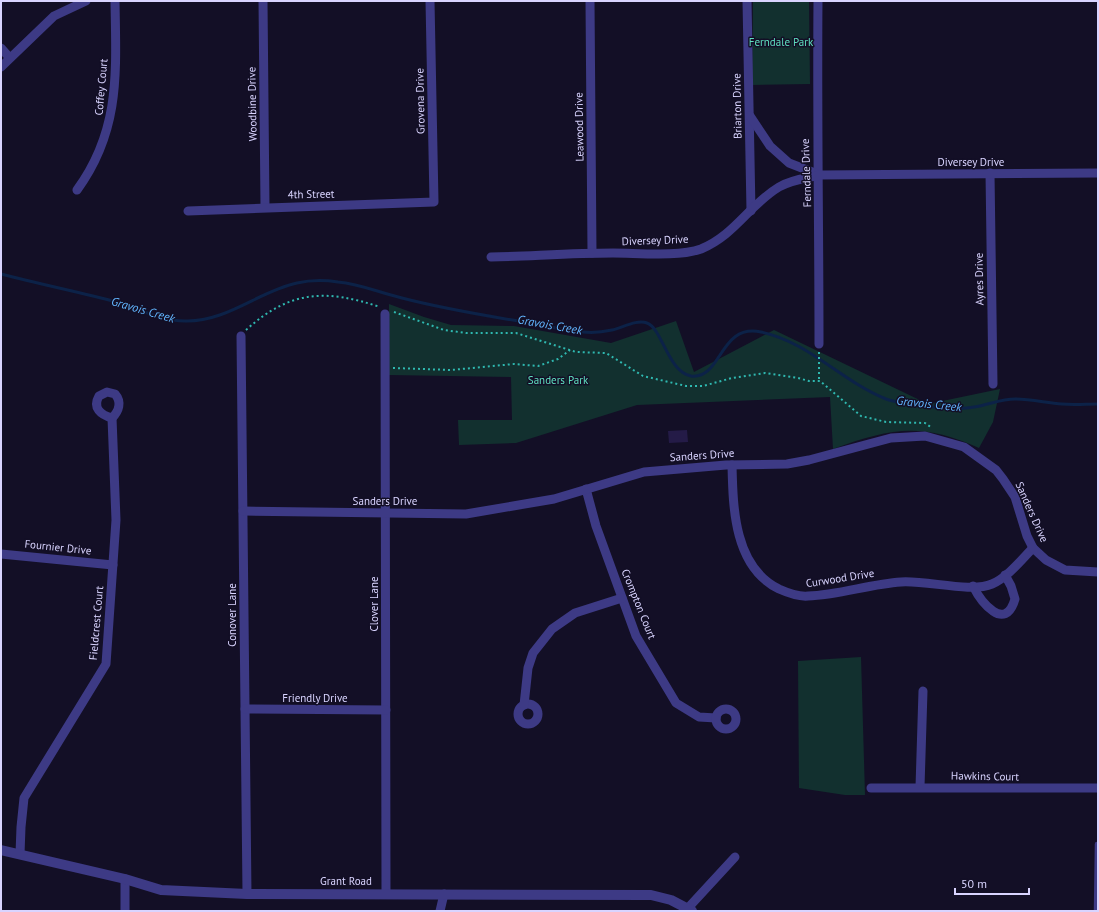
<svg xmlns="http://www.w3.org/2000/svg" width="1099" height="912" font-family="'PT Sans',sans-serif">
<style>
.green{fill:#12302f}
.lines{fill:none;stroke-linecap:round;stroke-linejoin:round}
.stream{stroke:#0c2248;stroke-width:3}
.building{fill:#241b47}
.path{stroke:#2fb8b0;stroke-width:2;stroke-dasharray:2 3;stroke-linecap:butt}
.service{stroke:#3d3a85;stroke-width:4.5}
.minor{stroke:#3d3a85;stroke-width:9}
.tertiary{stroke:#3d3a85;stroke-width:10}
.labels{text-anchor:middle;stroke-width:3;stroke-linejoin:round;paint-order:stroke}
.park-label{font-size:11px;fill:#5fe0c0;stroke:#130f26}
.street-label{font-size:11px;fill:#d9d4ff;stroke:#130f26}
.water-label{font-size:12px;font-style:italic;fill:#62b6ff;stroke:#130f26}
</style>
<rect width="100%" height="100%" fill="#130f26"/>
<g class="green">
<polygon points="753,1 809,1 810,84 752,85"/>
<path d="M 389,304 L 424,317 L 451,325 L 514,326 L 611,343 L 676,321 L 694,372 L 774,330 L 928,404 L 1000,389 L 993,422 L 979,448 C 921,422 891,428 833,449 L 830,397 L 637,405 L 516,443 L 459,445 L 458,420 L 512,420 L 511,377 L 389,375 Z"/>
<polygon points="861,657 865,795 845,795 799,788 798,661"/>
</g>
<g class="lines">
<path class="stream" d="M 1,274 C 39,284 79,292 117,302 C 139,309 161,321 185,321 C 227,322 259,291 297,283 C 310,280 325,280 338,282 C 361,284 380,293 402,298 C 444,309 487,316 530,323 C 548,326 565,331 583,332 C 592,333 603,332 612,330 C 622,328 637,319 647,323 C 662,328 668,372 691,376 C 722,380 719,323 761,332 C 809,342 841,381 886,399 C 904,405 956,411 974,407 C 988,405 1001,399 1015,399 C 1031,399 1047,403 1062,404 C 1074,405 1086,404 1098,404"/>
</g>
<polygon class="building" points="687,430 688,442 669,443 668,431"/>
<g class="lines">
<g class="path">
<polyline points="394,312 444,330 466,333 516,333 576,352 606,353 643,376 686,386 703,386 732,378 765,373 798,378 809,381 820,381 861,416 886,422 925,423 932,428"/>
<path d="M 246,330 C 290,290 326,289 380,307"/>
<polyline points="819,352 819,381"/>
<polyline points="393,368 451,370 514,364 538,366 558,359 570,350"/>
</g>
<polyline class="service" points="1096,911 1097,844 1098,844"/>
<g class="minor">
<polyline points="263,1 265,207"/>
<polyline points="590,1 592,253"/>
<polyline points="747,1 751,211"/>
<path d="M 818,1 C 817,115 819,229 819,344"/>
<polyline points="1,48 9,57"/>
<polyline points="1,67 54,16 86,1"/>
<polyline points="750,116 770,146 789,163 820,175"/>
<polyline points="990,173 993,384"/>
<path d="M 77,190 C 121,130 116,71 115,1"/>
<polyline points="188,211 434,202 430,1"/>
<path d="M 491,257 C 532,256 572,253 613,253 C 638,253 679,257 701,249 C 735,235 749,205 779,187 C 791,180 806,178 820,175 L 1098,173"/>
<polyline points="385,314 386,893"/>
<polyline points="241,336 247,894"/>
<path d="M 107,392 L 115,394 C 122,402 119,411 112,418 C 101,415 92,408 99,396 Z"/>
<path d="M 732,465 C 733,508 734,567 779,589 C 788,593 798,597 808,596 C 839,595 870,584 901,582 C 926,580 971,593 992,584 C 1008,577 1021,560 1033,548"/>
<polyline points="586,489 596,526 636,636 676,703 699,717 716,718"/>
<polyline points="243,511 466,514 554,499 644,472 726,465 787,464 809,460 891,438 925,436 964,447 996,470 1003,479 1015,497 1027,536 1033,548 1046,560 1065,570 1098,572"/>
<polyline points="1,554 113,565"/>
<path d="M 973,586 C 981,602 1005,633 1015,599 L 1011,586 L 1005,575"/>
<circle cx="528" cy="714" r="10"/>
<polyline points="524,705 528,668 533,653 552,629 575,613 622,598"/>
<polyline points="245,709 386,710"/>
<circle cx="726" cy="719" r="10"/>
<polyline points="920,787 923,691"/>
<polyline points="871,788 1098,788"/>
<polyline points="20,854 21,827 24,798 106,664 116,520 112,418"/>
<polyline points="688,908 735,857"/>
<polyline points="125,911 125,879"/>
<polyline points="440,911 444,894"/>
</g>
<polyline class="tertiary" points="1,850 125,879 161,890 247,894 651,895 671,900 692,911"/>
</g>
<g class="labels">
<g class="park-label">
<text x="781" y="46">Ferndale Park</text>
<text x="558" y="384">Sanders Park</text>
</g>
<g class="street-label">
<text transform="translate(101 87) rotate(-85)" y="4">Coffey Court</text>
<text transform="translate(420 101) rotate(-91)" y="4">Grovena Drive</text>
<text transform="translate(252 104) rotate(-91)" y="4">Woodbine Drive</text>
<text transform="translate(737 106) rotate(-91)" y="4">Briarton Drive</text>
<text transform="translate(579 127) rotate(-91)" y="4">Leawood Drive</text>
<text x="971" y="166">Diversey Drive</text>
<text transform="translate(806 173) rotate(-92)" y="4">Ferndale Drive</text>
<text transform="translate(311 194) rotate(-1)" y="4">4th Street</text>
<text transform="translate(655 240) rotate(-2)" y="4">Diversey Drive</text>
<text transform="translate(979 279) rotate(-91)" y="4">Ayres Drive</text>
<text transform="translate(702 455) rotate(-4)" y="4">Sanders Drive</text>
<text x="385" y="505">Sanders Drive</text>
<text transform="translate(1032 512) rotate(66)" y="4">Sanders Drive</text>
<text transform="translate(58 547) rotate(6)" y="4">Fournier Drive</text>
<text transform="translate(840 578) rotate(-9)" y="4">Curwood Drive</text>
<text transform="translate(374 604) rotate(-90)" y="4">Clover Lane</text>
<text transform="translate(639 604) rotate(68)" y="4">Crompton Court</text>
<text transform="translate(232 615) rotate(-90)" y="4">Conover Lane</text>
<text transform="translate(96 623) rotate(-85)" y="4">Fieldcrest Court</text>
<text x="315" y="702">Friendly Drive</text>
<text transform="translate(985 776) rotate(1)" y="4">Hawkins Court</text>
<text x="346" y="885">Grant Road</text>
</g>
<g class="water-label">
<text transform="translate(143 310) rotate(16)" y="4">Gravois Creek</text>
<text transform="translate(550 325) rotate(10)" y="4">Gravois Creek</text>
<text transform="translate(929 404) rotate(6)" y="4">Gravois Creek</text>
</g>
</g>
<rect width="1099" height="912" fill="none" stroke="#d9d4ff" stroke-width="4"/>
<path d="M955 888v6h74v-6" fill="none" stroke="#d9d4ff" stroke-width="2"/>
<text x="961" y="888" font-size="12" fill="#d9d4ff" stroke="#130f26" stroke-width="3" paint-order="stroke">50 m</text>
</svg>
